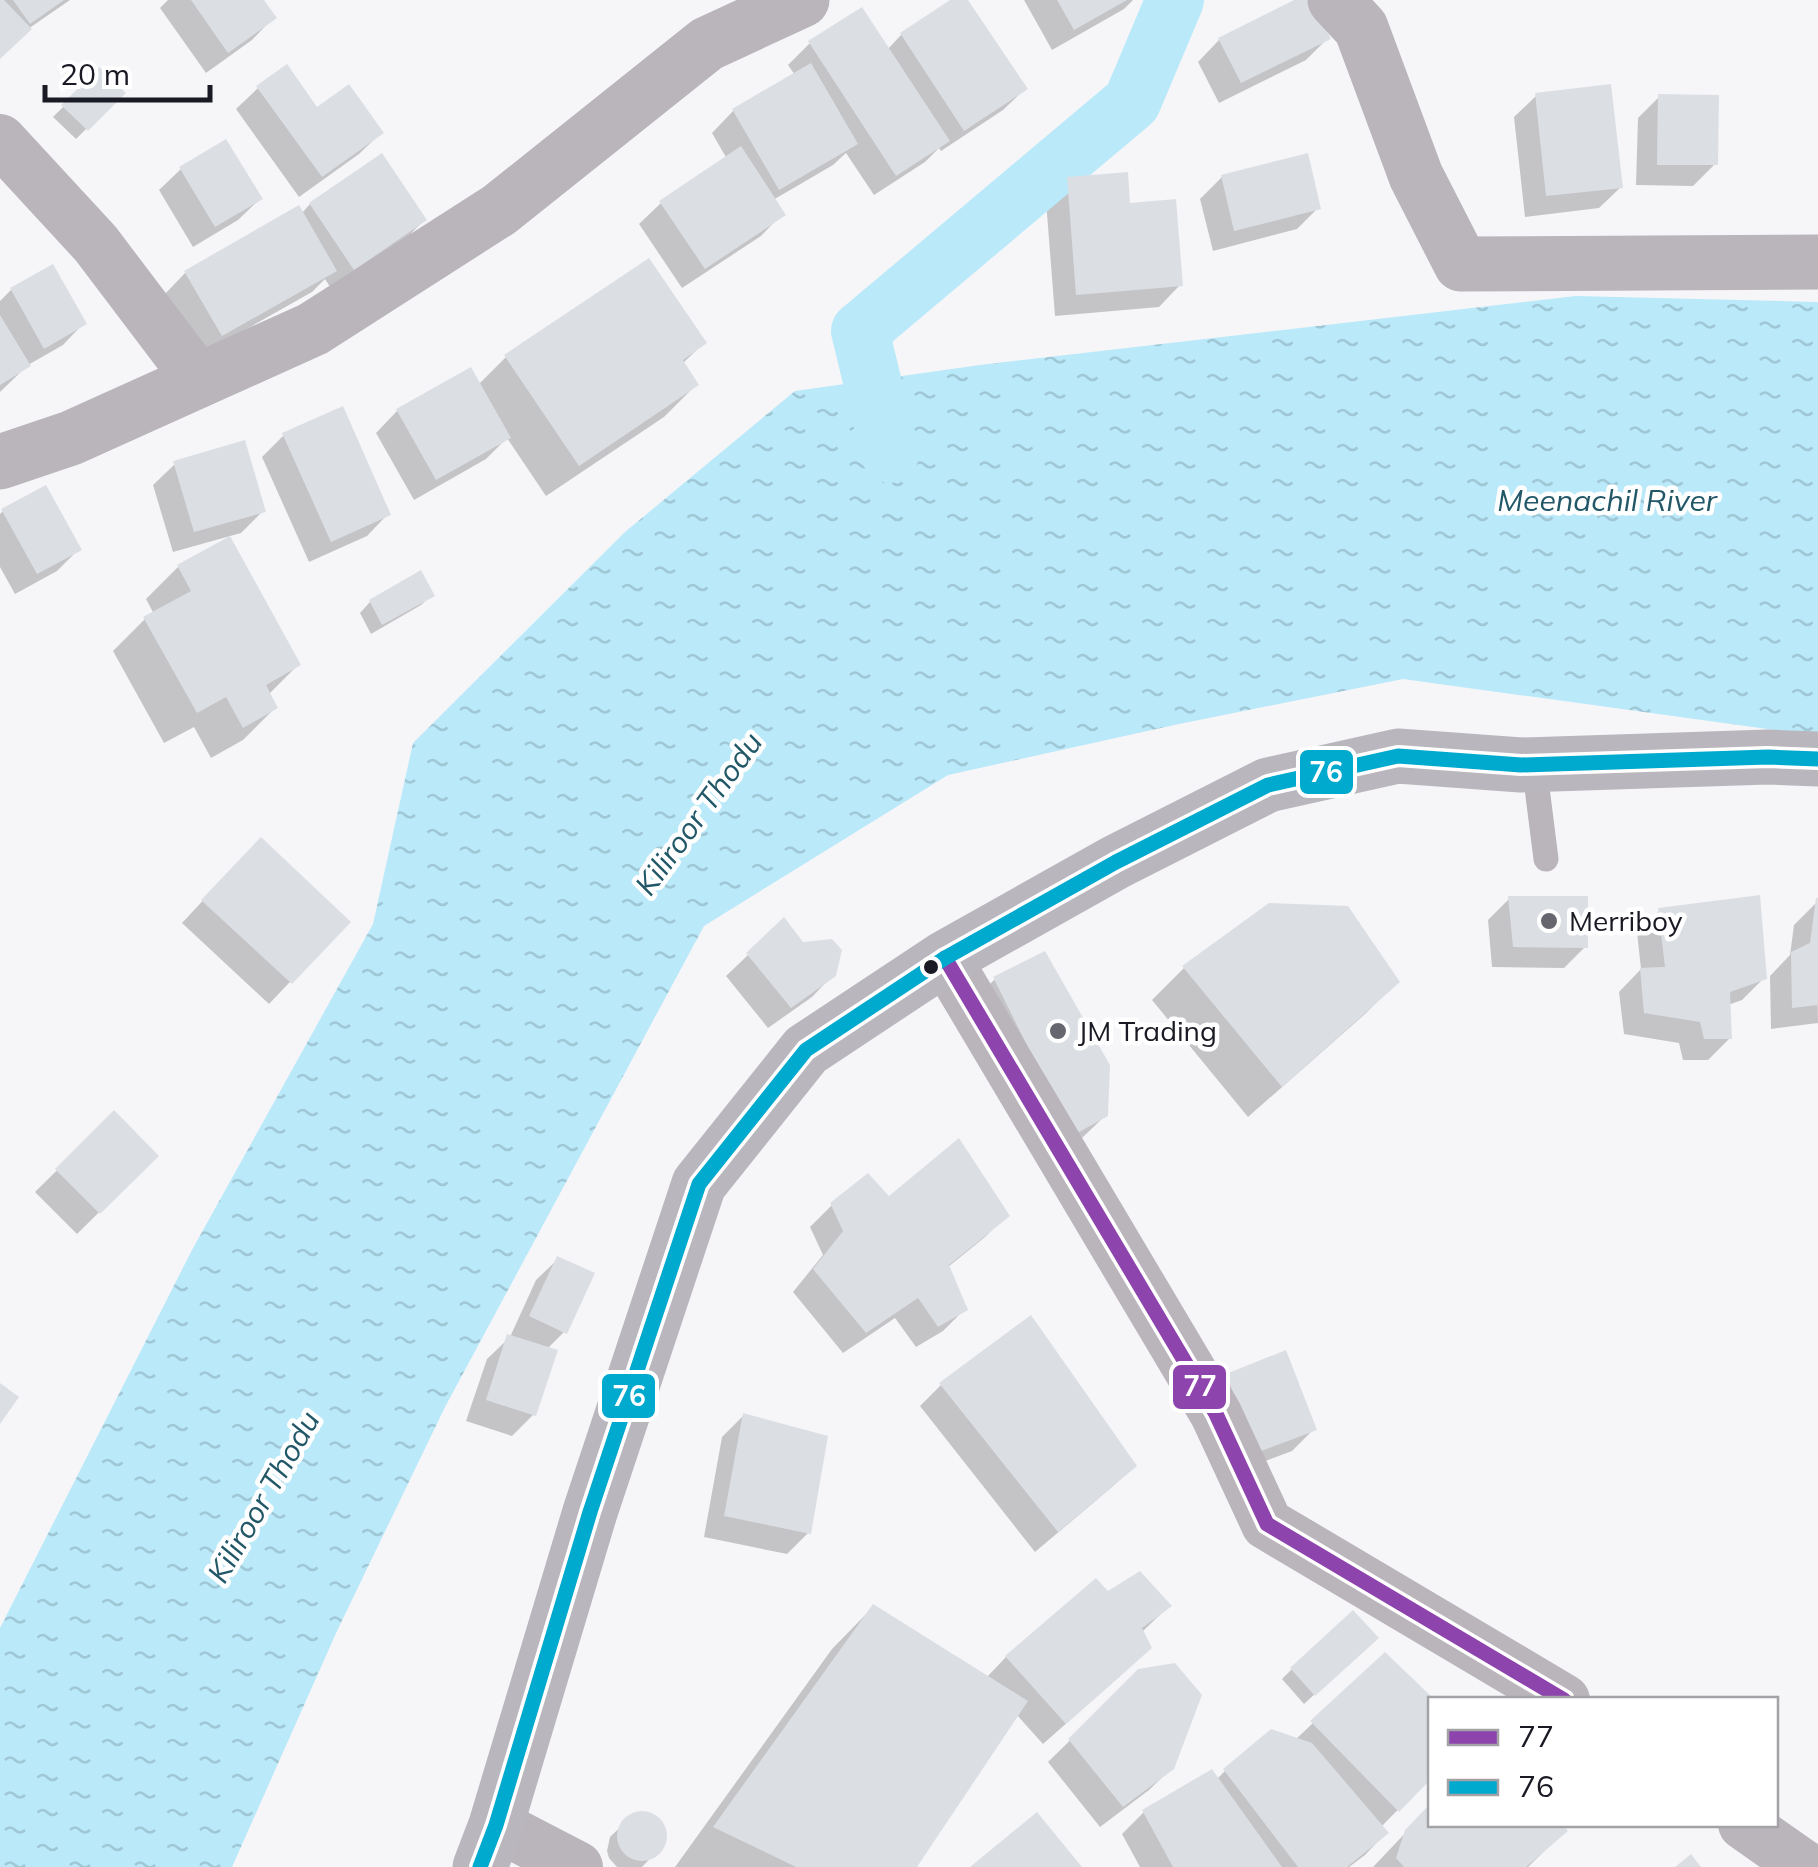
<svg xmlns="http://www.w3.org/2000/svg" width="1818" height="1867" font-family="Mulish,sans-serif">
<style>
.water{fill:url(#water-ripples)}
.shadow{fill:#0003}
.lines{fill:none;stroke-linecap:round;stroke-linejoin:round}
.canal{stroke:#bae9f9;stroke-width:58}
.building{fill:#dbdfe4}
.service{stroke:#b9b5bb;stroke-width:25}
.minor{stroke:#b9b5bb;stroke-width:52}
.tertiary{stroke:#b9b5bb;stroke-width:55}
.primary{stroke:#bab6be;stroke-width:55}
.bus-1-casing{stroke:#fff;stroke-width:22}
.bus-2-casing{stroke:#fff;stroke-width:22}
.bus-1{stroke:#8e44ad;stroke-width:15}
.bus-2{stroke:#00a9ce;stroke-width:15}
.poi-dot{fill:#66676e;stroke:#fff;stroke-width:4}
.bus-dot{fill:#191a23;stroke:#fff;stroke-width:4}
.labels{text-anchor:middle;stroke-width:9;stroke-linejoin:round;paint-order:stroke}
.poi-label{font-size:28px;fill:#191a23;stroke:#fff;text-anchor:start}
.water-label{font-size:30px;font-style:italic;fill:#215767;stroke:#fff}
.line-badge{stroke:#fff;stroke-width:4}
.badge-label{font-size:28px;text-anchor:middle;font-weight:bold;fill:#fff}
</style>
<defs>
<pattern id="water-ripples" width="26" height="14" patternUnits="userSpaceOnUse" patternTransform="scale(2.5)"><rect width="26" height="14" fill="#bae9f9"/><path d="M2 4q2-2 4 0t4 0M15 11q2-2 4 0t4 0" fill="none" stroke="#9fc7d5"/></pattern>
</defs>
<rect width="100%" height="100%" fill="#f6f6f9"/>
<polygon class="water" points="1576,296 1818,302 1818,736 1403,679 1179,724 948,775 704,926 445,1407 337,1631 232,1867 0,1867 0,1628 192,1250 373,924 413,743 625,532 795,391 980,365"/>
<g class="shadow">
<polygon points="0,0 70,0 28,29 0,57"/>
<polygon points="168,0 261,0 273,18 252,40 206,73 160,8"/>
<polygon points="955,0 965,0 1025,89 1003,110 941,151 939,148 925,162 874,195 846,153 833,165 773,200 782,214 761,236 682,288 639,224 661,203 727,159 712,133 733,111 795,75 788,65 810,43 887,50 901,35"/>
<polygon points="1024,0 1133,0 1124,9 1052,50"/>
<polygon points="1300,0 1328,38 1306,60 1219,103 1198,62 1219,40"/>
<polygon points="100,70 122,93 76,139 53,117"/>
<polygon points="258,88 381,133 359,154 299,197 236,109"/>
<polygon points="1536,96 1621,187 1599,208 1525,217 1514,117"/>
<polygon points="1659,97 1715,164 1693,186 1636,185 1638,118"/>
<polygon points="181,169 260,199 238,220 193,247 159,190"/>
<polygon points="1222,177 1318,208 1297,229 1213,251 1200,199"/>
<polygon points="1068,179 1127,206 1180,285 1159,307 1055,316 1046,201"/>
<polygon points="310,204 424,220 403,242 332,290 325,279 312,292 199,356 164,295 185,273 301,214"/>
<polygon points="11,290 84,323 63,345 28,365 0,392 0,301"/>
<polygon points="704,343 682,364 696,385 664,417 546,496 507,438 486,459 414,500 376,433 397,411 470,371 478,385 506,357"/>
<polygon points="284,435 388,514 367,536 309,562 262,457"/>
<polygon points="175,464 263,511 241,533 173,552 153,485"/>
<polygon points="3,511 79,549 57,571 15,594 0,567 0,514"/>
<polygon points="178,567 298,665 268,695 275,708 243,740 211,758 194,727 164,743 113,651 145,619 154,614 146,599"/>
<polygon points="420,574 432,595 421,605 371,634 360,613 370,602"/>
<polygon points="239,862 347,922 269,1004 182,923"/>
<polygon points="1510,898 1585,947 1564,968 1492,967 1488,920"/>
<polygon points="1816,903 1818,1023 1771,1029 1770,976 1790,955 1794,925"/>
<polygon points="1270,906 1397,982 1365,1014 1248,1117 1152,1000 1184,968"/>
<polygon points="1659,911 1764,978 1742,1000 1728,1005 1730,1038 1708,1060 1683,1060 1679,1043 1624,1034 1619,992 1641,969 1637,932"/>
<polygon points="802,945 834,974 812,997 768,1028 726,976 748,955"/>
<polygon points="995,979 1106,1115 1083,1137 1050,1156 973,1001"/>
<polygon points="114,1114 156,1156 77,1234 35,1192"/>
<polygon points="832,1205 1007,1215 985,1237 948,1267 965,1309 943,1331 916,1347 895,1318 843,1353 793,1292 823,1255 810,1227"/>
<polygon points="558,1259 564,1332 547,1349 534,1414 512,1436 466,1421 487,1359 510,1337 536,1280"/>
<polygon points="1227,1376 1314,1429 1292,1451 1234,1473 1205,1398"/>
<polygon points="941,1385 1133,1466 1112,1487 1035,1552 920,1406"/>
<polygon points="743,1416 808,1533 787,1554 704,1537 722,1437"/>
<polygon points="1096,1582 1107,1594 1169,1606 1142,1632 1128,1669 1043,1744 1016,1714 914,1867 675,1867 832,1649 873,1607 986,1678 1006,1657"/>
<polygon points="1365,1648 1304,1704 1282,1679 1292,1669"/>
<polygon points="1385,1655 1430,1700 1430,1777 1381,1827 1386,1833 1365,1855 1349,1867 1140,1867 1122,1834 1144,1812 1217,1779 1225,1771 1295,1740"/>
<polygon points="1140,1672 1172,1768 1149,1790 1100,1827 1048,1762"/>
<polygon points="1430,1807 1430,1824 1565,1831 1528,1867 1373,1867"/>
<polygon points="640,1813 655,1818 664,1831 662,1846 642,1867 617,1867 609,1858 607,1851 610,1837 633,1815"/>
</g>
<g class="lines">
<polyline class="canal" points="890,454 860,331 1132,102 1175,0"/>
</g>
<g class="building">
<polygon points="0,0 4,0 32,29 0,59"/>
<polygon points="13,0 64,0 30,24"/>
<polygon points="191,0 264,0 277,18 228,53"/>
<polygon points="950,0 968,0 1028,89 964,131 900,33"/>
<polygon points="1057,0 1127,0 1074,30"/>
<polygon points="1294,0 1312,0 1331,39 1241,83 1218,38"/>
<polygon points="862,7 950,141 896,176 808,41"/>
<polygon points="811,63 858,144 779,190 732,109"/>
<polygon points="287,64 317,107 349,84 384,133 322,177 256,86"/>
<polygon points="100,67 126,93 88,131 61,105"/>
<polygon points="1611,84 1623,188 1546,196 1535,93"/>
<polygon points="1658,94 1719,95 1718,165 1657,165"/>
<polygon points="226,139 263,199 215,227 179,167"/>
<polygon points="741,146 786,215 705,269 659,201"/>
<polygon points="382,153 427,220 354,270 309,203"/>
<polygon points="1308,153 1321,209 1234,231 1221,175"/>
<polygon points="1128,172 1130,203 1176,199 1183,286 1076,295 1067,177"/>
<polygon points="299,205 337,271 222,336 184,271"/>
<polygon points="649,258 707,343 683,360 699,385 579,466 504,355"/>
<polygon points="53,264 87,324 44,349 10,288"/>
<polygon points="0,315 31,366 0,385"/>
<polygon points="471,367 511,438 436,480 396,409"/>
<polygon points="343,406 391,515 331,542 282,433"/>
<polygon points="245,440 266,512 194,532 173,461"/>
<polygon points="46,485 82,550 37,574 1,509"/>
<polygon points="230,536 301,665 266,685 278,708 243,728 226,697 197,713 143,617 191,591 177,565"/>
<polygon points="421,570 435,596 382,625 369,600"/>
<polygon points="261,837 351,922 292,984 201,900"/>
<polygon points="1760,895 1767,979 1730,992 1732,1039 1704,1039 1700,1022 1644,1013 1640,968 1665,967 1658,908"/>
<polygon points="1508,896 1588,896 1588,948 1513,947"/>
<polygon points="1816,898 1818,898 1818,1005 1792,1008 1791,952 1810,943"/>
<polygon points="1269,903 1348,906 1400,982 1282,1087 1182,966"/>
<polygon points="784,917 803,942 832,939 842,950 836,976 791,1008 746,953"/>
<polygon points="1045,951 1110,1065 1108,1116 1072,1136 993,977"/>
<polygon points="114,1110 159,1156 100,1214 55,1169"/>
<polygon points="959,1138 1010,1216 949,1265 968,1310 938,1327 918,1298 866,1333 813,1269 843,1231 830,1203 868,1173 889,1196"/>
<polygon points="557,1256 595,1273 567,1334 529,1316"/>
<polygon points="1031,1315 1137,1466 1058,1532 939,1383"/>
<polygon points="507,1334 558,1350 536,1416 486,1400"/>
<polygon points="1286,1350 1317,1430 1256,1453 1226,1374"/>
<polygon points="0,1383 19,1397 0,1424"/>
<polygon points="743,1413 828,1436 811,1534 724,1516"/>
<polygon points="1140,1571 1172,1606 1142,1628 1152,1648 1066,1724 1005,1656 1096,1578 1108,1591"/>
<polygon points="873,1604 1028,1701 917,1867 796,1867 713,1827"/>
<polygon points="1353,1610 1379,1638 1315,1696 1290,1668"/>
<polygon points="1385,1652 1435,1700 1430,1700 1430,1780 1399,1812 1310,1721"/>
<polygon points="1175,1663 1202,1695 1174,1769 1123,1807 1068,1739 1138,1669"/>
<polygon points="1271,1729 1312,1743 1389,1833 1347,1867 1298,1867 1223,1769"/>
<polygon points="1212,1769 1282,1867 1173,1867 1142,1810"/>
<polygon points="1430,1804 1430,1824 1563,1824 1568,1831 1526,1867 1404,1867 1396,1858 1405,1830"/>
<circle cx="642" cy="1836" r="25"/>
<polygon points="1037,1812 1082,1867 970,1867"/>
<polygon points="1691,1854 1701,1867 1675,1867"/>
</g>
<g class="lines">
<polyline class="service" points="1534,764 1546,859"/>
<g class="minor">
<polyline points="0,140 96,244 199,380"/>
<polyline points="945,958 1216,1414 1267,1524 1564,1700"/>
<polyline points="1744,1824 1805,1867"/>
<polyline points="496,1825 577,1867"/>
</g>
<g class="tertiary">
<polyline points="1335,0 1361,28 1416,176 1461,264 1818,262"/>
<polyline points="0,462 71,438 313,329 499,210 707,44 802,0"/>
</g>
<polyline class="primary" points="480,1867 496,1825 590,1512 699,1184 806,1050 945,958 1116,862 1268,785 1398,756 1521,765 1768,757 1818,759"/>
<defs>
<polyline id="bus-1" points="945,958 1216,1414 1267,1524 1564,1700"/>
<polyline id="bus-2" points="480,1867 496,1825 590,1512 699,1184 806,1050 945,958 1116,862 1268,785 1398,756 1521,765 1768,757 1818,759"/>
</defs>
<use href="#bus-1" class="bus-1-casing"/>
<use href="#bus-2" class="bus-2-casing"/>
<use href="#bus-1" class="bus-1"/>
<use href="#bus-2" class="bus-2"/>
</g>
<g class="poi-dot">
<circle cx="1549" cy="921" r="10"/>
<circle cx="1058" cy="1031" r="10"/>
</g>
<circle class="bus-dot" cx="931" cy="967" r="9"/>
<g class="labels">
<g class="poi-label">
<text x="1569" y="931">Merriboy</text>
<text x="1078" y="1041">JM Trading</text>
</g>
<g class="water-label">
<text x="1607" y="511">Meenachil River</text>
<text transform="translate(699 814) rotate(-54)" y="10">Kiliroor Thodu</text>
<text transform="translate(264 1497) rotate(-60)" y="10">Kiliroor Thodu</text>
</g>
</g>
<g class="line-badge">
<rect x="1298" y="748" width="57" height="48" rx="10" fill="#00a9ce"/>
<rect x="1171" y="1363" width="57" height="48" rx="10" fill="#8e44ad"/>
<rect x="600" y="1372" width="57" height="48" rx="10" fill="#00a9ce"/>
</g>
<g class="badge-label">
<text x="1326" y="782">76</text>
<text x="1200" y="1396">77</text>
<text x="629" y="1406">76</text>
</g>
<rect x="1428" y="1697" width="350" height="130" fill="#ffffff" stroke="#a3a3a7" stroke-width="2.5"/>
<rect x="1448" y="1730" width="50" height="15" fill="#8e44ad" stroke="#a3a3a7" stroke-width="2.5"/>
<text x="1518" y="1747" font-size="30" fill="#191a23">77</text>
<rect x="1448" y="1780" width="50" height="15" fill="#00a9ce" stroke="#a3a3a7" stroke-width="2.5"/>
<text x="1518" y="1797" font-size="30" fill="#191a23">76</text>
<path d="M45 85v15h165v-15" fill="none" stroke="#191a23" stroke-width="5"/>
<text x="60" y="85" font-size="30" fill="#191a23" stroke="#ffffff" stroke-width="8" paint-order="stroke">20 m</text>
</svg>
